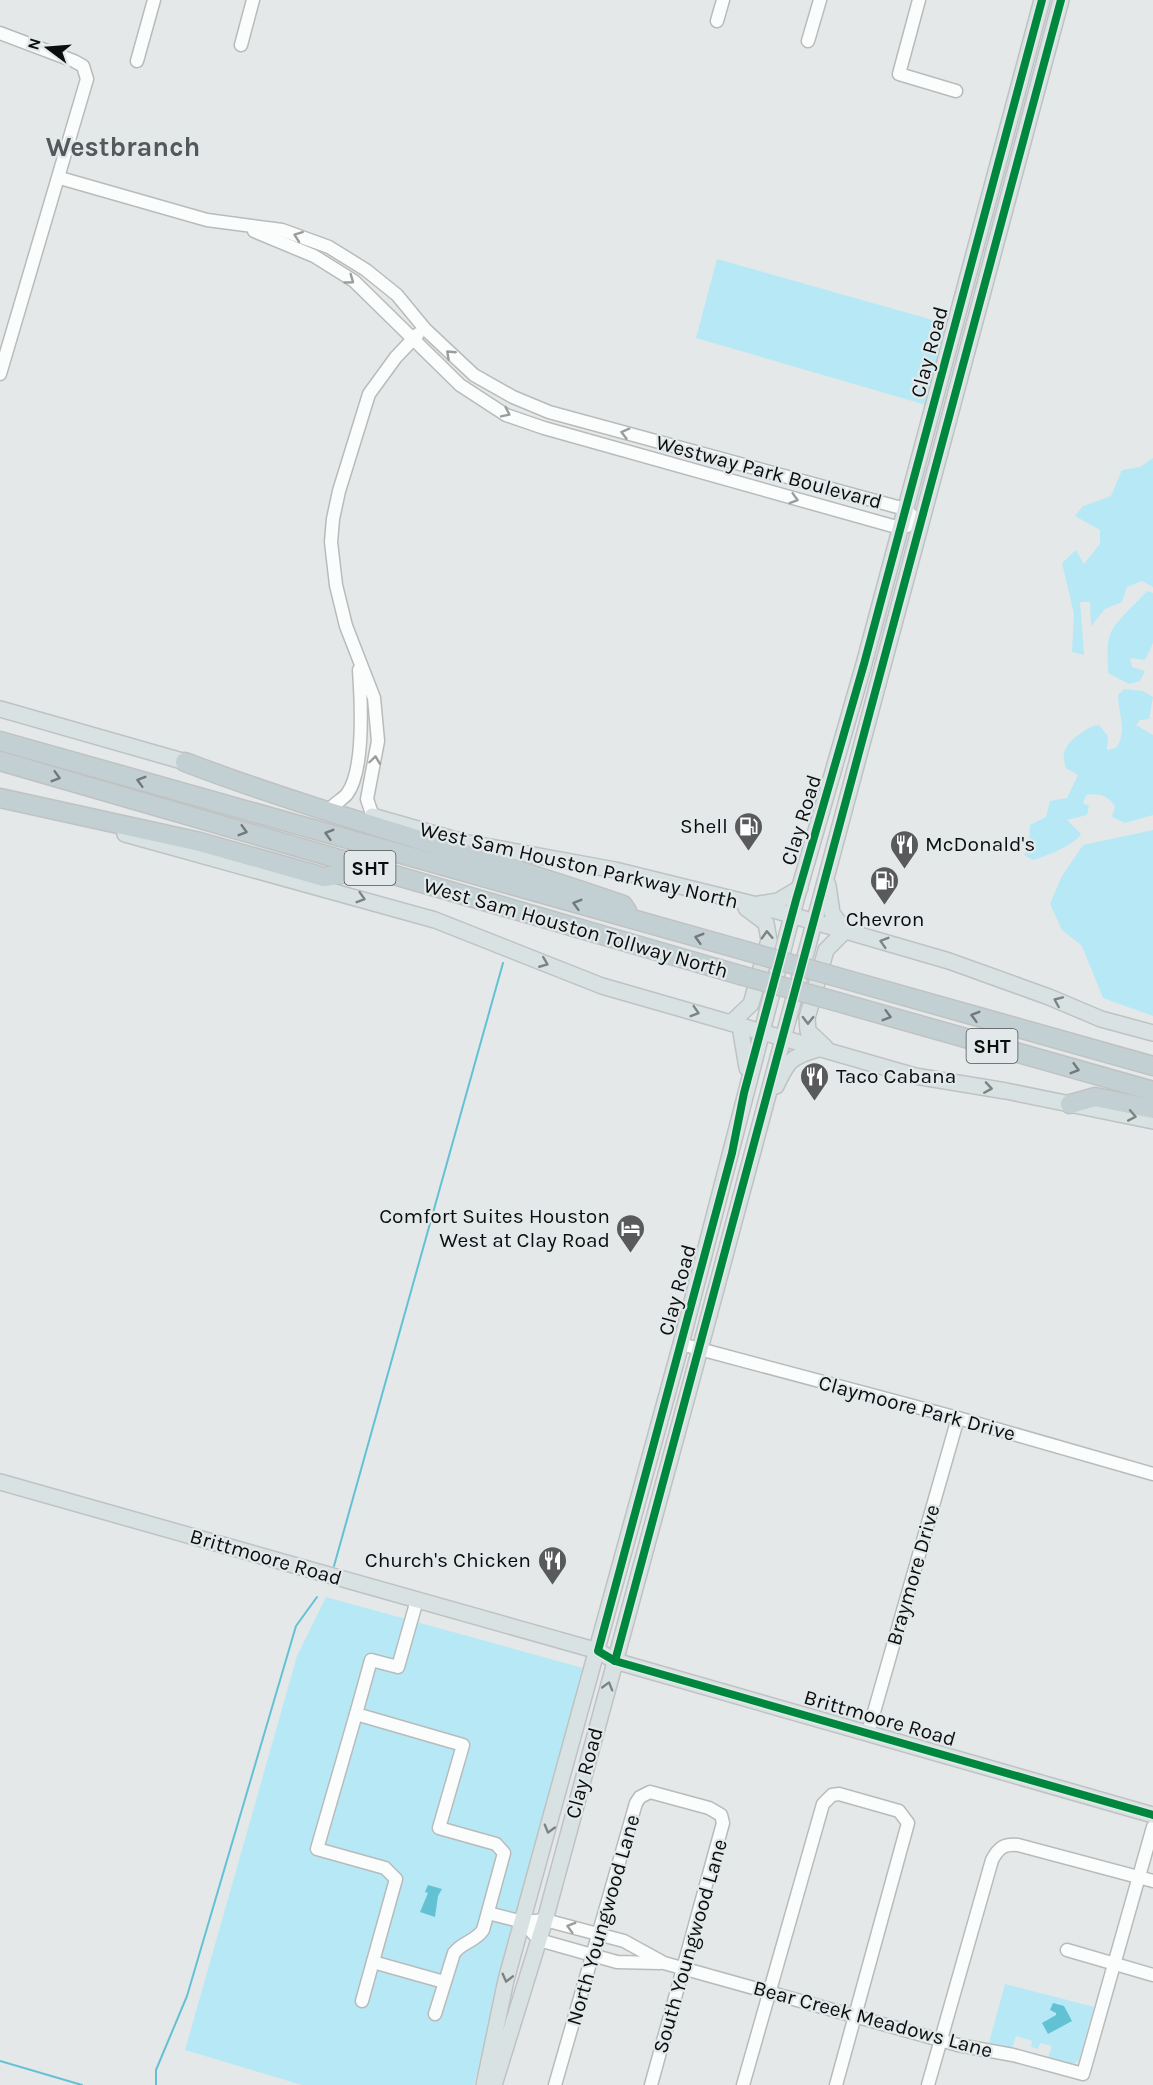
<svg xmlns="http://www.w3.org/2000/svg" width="1153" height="2085" font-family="Karla,sans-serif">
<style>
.green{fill:#b6e9f5}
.water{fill:#62c2d4}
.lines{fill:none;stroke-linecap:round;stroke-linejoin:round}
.stream{stroke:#62c2d4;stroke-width:2}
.minor-casing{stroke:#b8bbbc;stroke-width:15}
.major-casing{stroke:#c0c2c2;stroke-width:18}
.highway-casing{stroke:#c0c2c2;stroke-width:21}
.minor{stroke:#fbfcfc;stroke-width:12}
.major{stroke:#d9e2e3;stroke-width:15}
.highway{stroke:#c3d0d3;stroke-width:18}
.highway-bridge-casing{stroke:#c0c2c2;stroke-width:21;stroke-linecap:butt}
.highway-bridge{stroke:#c3d0d3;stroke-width:18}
.cycleway-casing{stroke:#e3e9ea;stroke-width:11}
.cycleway{stroke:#00873e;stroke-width:8}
.oneway{stroke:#9b9d9d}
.oneway2{stroke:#71797a}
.oneway3{stroke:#7d8383}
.labels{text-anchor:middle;stroke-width:4.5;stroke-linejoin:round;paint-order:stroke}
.shield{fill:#e3e9ea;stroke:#4c5050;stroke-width:1.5}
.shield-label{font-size:20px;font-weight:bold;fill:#0c0e0e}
.street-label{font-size:21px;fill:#0c0e0e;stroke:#e3e9ea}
.poi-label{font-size:21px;fill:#0c0e0e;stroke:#e3e9ea;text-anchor:end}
.district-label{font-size:27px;font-weight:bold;fill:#535859;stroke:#e3e9ea}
</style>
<rect width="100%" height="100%" fill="#e4e8e9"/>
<g class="green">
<polygon points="717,259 954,326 933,407 696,338"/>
<polygon points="1153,458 1153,587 1142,581 1127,587 1122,602 1105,609 1091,626 1090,602 1080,602 1084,655 1072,652 1074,614 1062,563 1076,550 1084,564 1100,544 1100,530 1075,516 1083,506 1111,496 1122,470 1140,467"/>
<path d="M 1147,591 L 1153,593 L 1153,643 L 1145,660 L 1130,658 L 1132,667 L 1145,671 L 1140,681 L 1129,684 L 1108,673 C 1108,661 1106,646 1110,635 C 1113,623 1137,603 1147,591 Z"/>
<path d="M 1124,689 L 1143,691 L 1153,697 L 1149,719 L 1140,720 L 1136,725 L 1153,735 L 1153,815 L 1125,823 L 1112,817 L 1115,806 C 1107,795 1099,793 1086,795 L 1083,803 L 1089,806 L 1087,815 L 1067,820 L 1081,834 C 1073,846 1046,856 1033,860 L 1024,855 L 1029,846 L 1030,825 L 1046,817 L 1050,801 L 1067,798 L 1078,775 L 1066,768 C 1064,762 1062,754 1066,748 C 1071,739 1089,725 1099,725 L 1108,736 L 1107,750 L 1116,748 C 1128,731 1118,713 1118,695 Z"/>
<polygon points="1153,830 1153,1016 1103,998 1082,946 1062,930 1050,904 1062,876 1083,845"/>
<polygon points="326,1597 583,1668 474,2085 302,2085 185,2050 297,1656"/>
<polygon points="1005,1984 1094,2007 1079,2060 1074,2064 1048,2058 1052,2046 1040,2043 1038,2049 1031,2047 1032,2041 1016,2036 1012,2048 989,2043"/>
</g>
<g class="water">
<polygon points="428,1885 442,1889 438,1896 435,1917 420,1912 428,1893 425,1892"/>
<polygon points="1053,2003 1064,2006 1072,2021 1048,2034 1042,2023 1056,2015 1056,2013 1050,2010"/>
</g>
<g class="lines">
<g class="stream">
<polyline points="334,1566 503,963"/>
<polyline points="0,2061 82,2085"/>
<polyline points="156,2085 156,2070 187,1996 296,1626 317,1597"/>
</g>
<defs>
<g id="minor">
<polyline points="919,0 899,74 956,91"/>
<polyline points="717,21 723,0"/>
<polyline points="0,33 74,61 83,66 87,79 0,374"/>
<polyline points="808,41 820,0"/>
<polyline points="241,45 253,0"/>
<polyline points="137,61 154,0"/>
<polyline points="60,178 207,220 282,230 329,247 366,270 397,295 425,329 474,375 513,397 549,412 905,509 920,523"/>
<polyline points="254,231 314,256 354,281 460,385 506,415 544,428 900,528 907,526"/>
<path d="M 333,806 C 337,802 344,798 347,794 C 365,770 361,699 359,670"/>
<polyline points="373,817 367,799 378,741 374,698 346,626 336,585 331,542 333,519 339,491 369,394 396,357 418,334"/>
<polyline points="681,1344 958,1418 1153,1474"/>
<path d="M 417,1600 L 398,1667 L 371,1660 L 356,1714 L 463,1745 L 439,1828 L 496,1844 L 504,1853 L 483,1930 C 476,1941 462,1942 454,1953 L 435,2014"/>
<polyline points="356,1714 317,1849 385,1868 396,1879 362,2001"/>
<polyline points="868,1733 958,1418"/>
<polyline points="488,1913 523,1922 545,1920 624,1941 664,1963 958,2045 1013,2055 1083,2074 1153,1827"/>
<polyline points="523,1922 539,1940 617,1962 660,1963"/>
<polyline points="1067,1950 1153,1975"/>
<polyline points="373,1962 444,1982"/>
<polyline points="555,2085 636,1803 640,1797 650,1792 709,1808 721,1815 723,1823 651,2085"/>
<polyline points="743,2085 823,1804 832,1795 839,1794 899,1811 908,1823 836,2085"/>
<path d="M 928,2085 L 992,1860 C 999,1847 1004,1844 1018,1845 L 1153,1881"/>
</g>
<g id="major">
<polyline points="0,709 196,765"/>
<polyline points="372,816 463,842 615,870 753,904 949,961 1049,997 1101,1019 1153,1033"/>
<polyline points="125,834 435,920 602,986 915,1076 1006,1091 1153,1121"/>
<polyline points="828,885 832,913 845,931"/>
<polyline points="759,904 778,901 800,888"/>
<polyline points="731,1023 751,1004 769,940 766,923 746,908"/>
<polyline points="740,1026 747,1068"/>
<polyline points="825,1047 808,1031 807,1018 826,950 845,931"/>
<path d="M 776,1086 C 788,1061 790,1057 818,1049"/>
<polyline points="0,1482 598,1651 615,1661 1153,1815"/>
<polyline points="484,2085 506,1980 681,1344 796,900 864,664 1042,0"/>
<polyline points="494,2085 545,1920 700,1349 1061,0"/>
</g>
<g id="highway">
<polyline points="0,741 746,951"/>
<polyline points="0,761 740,975"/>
<path d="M 185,762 C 329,817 478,854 623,905 L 627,911"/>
<polyline points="0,798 200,842 324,877 366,870"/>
<polyline points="837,977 1153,1066"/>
<polyline points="831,1000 1153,1091"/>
<polyline points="1070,1104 1095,1097 1153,1109"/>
</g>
</defs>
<use href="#minor" class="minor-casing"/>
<use href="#major" class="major-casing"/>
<use href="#highway" class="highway-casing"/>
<use href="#minor" class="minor"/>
<use href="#major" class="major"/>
<use href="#highway" class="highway"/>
<defs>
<g id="highway-bridge">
<polyline points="746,951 837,977"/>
<polyline points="740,975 831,1000"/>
</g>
</defs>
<use href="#highway-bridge" class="highway-bridge-casing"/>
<use href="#highway-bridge" class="highway-bridge"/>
<defs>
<g id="cycleway">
<polyline points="1042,0 864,664 796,900 744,1093 732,1153 598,1651 615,1661 1153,1815"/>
<polyline points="615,1661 1061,0"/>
</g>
</defs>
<use href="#cycleway" class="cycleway-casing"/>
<use href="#cycleway" class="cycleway"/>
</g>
<defs><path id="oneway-chevron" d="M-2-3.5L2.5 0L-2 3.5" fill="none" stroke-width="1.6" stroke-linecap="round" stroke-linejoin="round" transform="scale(1.5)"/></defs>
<g class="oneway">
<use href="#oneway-chevron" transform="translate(298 236) rotate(-160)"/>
<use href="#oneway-chevron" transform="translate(350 280) rotate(36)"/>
<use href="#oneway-chevron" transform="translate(450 354) rotate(-137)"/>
<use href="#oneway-chevron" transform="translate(506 413) rotate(26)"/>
<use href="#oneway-chevron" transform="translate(625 433) rotate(-165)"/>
<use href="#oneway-chevron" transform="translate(794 499) rotate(16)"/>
<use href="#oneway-chevron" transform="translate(375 760) rotate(-82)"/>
<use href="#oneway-chevron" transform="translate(571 1927) rotate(-164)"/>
</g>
<g class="oneway2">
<use href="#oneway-chevron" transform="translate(56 777) rotate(16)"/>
<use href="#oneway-chevron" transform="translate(141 781) rotate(-164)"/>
<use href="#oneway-chevron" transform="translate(243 831) rotate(16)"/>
<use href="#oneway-chevron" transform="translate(329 834) rotate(-164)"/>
<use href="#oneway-chevron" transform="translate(577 904) rotate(-164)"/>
<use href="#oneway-chevron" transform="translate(699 938) rotate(-164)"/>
<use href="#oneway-chevron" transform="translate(887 1016) rotate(16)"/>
<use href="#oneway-chevron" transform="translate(975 1016) rotate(-164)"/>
<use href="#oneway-chevron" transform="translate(1075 1069) rotate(16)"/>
</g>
<g class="oneway3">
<use href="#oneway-chevron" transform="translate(361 898) rotate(17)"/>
<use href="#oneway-chevron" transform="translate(767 935) rotate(-92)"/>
<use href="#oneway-chevron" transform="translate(884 942) rotate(-163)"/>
<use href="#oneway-chevron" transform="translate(544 963) rotate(22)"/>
<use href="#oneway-chevron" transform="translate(1058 1001) rotate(-157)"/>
<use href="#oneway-chevron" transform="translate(695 1012) rotate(17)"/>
<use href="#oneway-chevron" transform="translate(808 1020) rotate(91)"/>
<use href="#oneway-chevron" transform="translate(988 1088) rotate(9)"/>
<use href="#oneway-chevron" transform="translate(1132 1116) rotate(11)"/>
<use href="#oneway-chevron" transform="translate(608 1686) rotate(-74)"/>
<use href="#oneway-chevron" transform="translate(549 1829) rotate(106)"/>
<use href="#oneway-chevron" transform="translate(507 1978) rotate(104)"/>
</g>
<defs>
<symbol id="fuel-pin" viewBox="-11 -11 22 30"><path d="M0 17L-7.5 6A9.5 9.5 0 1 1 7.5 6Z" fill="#585a5b" stroke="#e3e9ea"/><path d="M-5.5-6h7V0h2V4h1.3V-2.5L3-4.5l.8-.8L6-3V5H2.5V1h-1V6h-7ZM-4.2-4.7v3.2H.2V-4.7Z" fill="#fff"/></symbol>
<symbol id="restaurant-pin" viewBox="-11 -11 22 30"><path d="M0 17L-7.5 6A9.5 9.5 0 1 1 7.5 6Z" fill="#585a5b" stroke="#e3e9ea"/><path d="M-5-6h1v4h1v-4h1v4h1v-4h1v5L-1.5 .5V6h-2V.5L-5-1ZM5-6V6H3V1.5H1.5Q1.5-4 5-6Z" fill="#fff"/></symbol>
<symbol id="hotel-pin" viewBox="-11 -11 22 30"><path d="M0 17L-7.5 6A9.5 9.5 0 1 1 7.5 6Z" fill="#585a5b" stroke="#e3e9ea"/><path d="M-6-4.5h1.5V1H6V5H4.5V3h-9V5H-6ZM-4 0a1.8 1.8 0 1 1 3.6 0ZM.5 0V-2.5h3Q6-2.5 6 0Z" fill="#fff"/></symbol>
</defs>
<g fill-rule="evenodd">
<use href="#fuel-pin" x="732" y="810" width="33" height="45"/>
<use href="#restaurant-pin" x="888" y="828" width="33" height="45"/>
<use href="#fuel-pin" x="868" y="864" width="33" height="45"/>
<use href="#restaurant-pin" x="798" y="1060" width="33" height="45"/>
<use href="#hotel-pin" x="614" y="1212" width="33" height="45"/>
<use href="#restaurant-pin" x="536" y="1544" width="33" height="45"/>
</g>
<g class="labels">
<g class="shield">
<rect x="344.5" y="851" width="51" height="34" rx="4.5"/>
<rect x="966.5" y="1029" width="51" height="34" rx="4.5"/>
</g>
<g class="shield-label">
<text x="370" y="875">SHT</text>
<text x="992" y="1053">SHT</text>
</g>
<g class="street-label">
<text transform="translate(929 352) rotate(-75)" y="7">Clay Road</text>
<text transform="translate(769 472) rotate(15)" y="7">Westway Park Boulevard</text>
<text transform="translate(801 820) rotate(-73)" y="7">Clay Road</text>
<text transform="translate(579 865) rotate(13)" y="7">West Sam Houston Parkway North</text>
<text transform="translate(576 928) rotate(16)" y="7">West Sam Houston Tollway North</text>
<text transform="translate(677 1290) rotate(-75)" y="7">Clay Road</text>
<text transform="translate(917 1408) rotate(15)" y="7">Claymoore Park Drive</text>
<text transform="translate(266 1557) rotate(16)" y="7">Brittmoore Road</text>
<text transform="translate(913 1575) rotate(-74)" y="7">Braymore Drive</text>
<text transform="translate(880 1718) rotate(16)" y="7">Brittmoore Road</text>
<text transform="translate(584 1773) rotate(-75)" y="7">Clay Road</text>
<text transform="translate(603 1920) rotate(-74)" y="7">North Youngwood Lane</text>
<text transform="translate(690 1946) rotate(-74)" y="7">South Youngwood Lane</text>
<text transform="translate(873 2019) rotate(15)" y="7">Bear Creek Meadows Lane</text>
</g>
<g class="poi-label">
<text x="728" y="833">Shell</text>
<text x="925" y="851" text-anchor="start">McDonald's</text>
<text x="885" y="926" text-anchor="middle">Chevron</text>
<text x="836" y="1083" text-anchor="start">Taco Cabana</text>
<text x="610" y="1223">Comfort Suites Houston<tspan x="610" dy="24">West at Clay Road</tspan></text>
<text x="531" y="1567">Church's Chicken</text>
</g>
<g class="district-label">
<text x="123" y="156">Westbranch</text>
</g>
</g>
<g transform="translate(48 48) rotate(286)" stroke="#e3e9ea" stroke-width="4.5" paint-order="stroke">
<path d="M0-4.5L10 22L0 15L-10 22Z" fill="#0c0e0e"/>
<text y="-9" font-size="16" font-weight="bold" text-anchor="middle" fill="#0c0e0e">N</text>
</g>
</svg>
